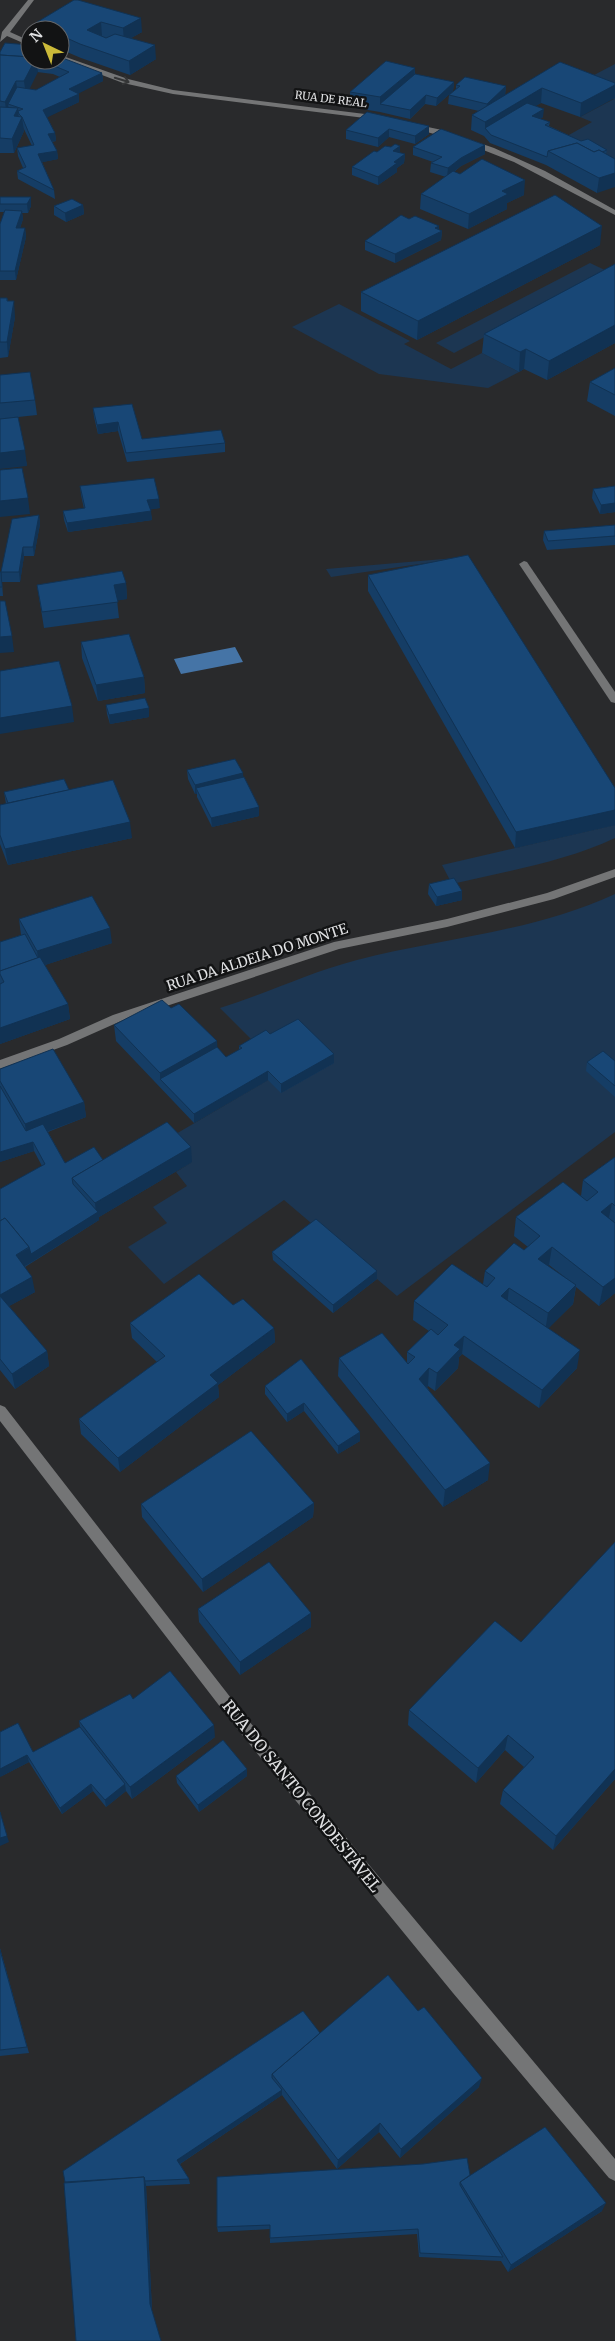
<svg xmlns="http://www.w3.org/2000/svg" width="615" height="2341" font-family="Merriweather,serif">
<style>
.green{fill:#1c3652}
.water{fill:#4574a6}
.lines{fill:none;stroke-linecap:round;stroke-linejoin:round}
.minor{fill:#747576;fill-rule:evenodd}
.wall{fill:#153d65;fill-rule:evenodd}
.shaded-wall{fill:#113253}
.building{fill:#184776;stroke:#113253}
.oneway{stroke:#343536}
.labels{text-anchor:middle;stroke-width:5;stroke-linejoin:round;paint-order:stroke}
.far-street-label{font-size:11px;fill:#e0e1e3;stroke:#121314}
.street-label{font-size:14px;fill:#e0e1e3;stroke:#121314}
.near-street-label{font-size:16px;fill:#e0e1e3;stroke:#121314}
</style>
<rect width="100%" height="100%" fill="#292a2c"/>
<g class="green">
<polygon points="615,64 615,175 560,140 592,122 580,117 614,99 577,84"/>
<polygon points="590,263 609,272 454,353 436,343"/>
<polygon points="339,304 410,341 404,344 451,369 482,353 519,372 488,388 379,374 292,327"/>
<polygon points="467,557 331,577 326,569"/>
<path d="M 615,825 L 615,838 C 564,862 507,871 452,884 L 442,865 Z"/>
<path d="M 615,894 L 615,1132 L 397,1296 L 284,1200 L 164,1284 L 128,1247 L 167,1223 L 153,1207 L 187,1186 L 176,1172 L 192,1162 L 169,1138 L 268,1080 L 257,1045 L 220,1008 C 266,994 310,972 357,960 C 443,938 533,932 615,894 Z"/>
</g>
<polygon class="water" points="235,647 243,662 181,674 174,659"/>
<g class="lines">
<g class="minor">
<polygon points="28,0 34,0 10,32 30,41 30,46 7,36 0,42 2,32"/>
<polygon points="60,55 128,79 173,90 381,116 385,118 381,120 173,94 123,83 60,59"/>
<polygon points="409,123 442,130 494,148 545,171 615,210 615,215 514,162 463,142 409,127"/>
<polygon points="524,561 527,562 615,692 615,703 611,702 519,564"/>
<polygon points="615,869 615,877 554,899 447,927 339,949 121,1021 67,1045 0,1069 0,1060 59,1039 113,1015 334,942 447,919 547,893"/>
<polygon points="0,1405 5,1407 248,1720 615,2159 615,2181 609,2178 453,1993 238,1730 0,1421"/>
</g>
</g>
<g class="wall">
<polygon points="74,0 142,32 131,38 156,59 130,75 81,58 60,49 60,30 34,30 34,24"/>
<path d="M 0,52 L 30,60 L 102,73 L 103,81 L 78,93 L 79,102 L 47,117 L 55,133 L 56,141 L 52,142 L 57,151 L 58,159 L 42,162 L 54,190 L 55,199 L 18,179 L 17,171 L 23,168 L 18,156 L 17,148 L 32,146 L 23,127 L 24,131 L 14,153 L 0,153 ZM 37,72 L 53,74 L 60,77 L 36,90 L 29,89 Z"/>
<polygon points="560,62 615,83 580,117 541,103 535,106 543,117 540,119 550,122 549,126 581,141 607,150 597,193 546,165 490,143 484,136 471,130 472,115 479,111 448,104 449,95 456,89 456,85 506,86 505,95"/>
<polygon points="415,68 415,74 454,82 453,91 436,106 425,104 410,119 380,112 350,107 350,92"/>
<polygon points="367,112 429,134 415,144 389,137 378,147 346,139 346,130"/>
<polygon points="485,145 485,154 461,166 454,172 524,195 507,203 507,209 468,229 420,209 421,194 446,177 430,172 431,163 433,162 413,155 413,147"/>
<polygon points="377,152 400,153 405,154 404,163 397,168 397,172 378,185 352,175 352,167"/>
<polygon points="0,197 31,197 31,206 28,213 22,213 23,219 20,228 25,228 26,237 16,280 0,280 0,224 4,212 0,212"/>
<polygon points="83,205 84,214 66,222 54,215 54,206"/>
<polygon points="409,219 442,231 441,240 395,263 365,250 365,241"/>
<polygon points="600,245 417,340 361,311 361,292"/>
<polygon points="615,264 615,343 547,380 524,369 519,372 482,353 484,334"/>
<polygon points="0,298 7,298 8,301 15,317 8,357 0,358"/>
<polygon points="615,368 615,416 587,401 590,382"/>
<polygon points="0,375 35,400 37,415 18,417 27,466 0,419"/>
<polygon points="93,408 142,439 225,443 225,452 127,462 118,431 98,434 94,417"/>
<polygon points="80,486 160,508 150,509 152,520 68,532 64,520 63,511 84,509 81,495"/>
<polygon points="615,486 615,512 600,514 592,498 593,489"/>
<polygon points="39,515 40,524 34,556 24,556 20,582 2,582 1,572"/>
<polygon points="615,525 615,545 547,550 543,540 544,531"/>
<polygon points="0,572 1,572 2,582 3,596 0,596"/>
<polygon points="368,575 615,788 615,825 515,848 368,591"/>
<polygon points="126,583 127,599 117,600 119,618 44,628 37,585"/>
<polygon points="81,642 144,677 145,693 98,701 82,658"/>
<polygon points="106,705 149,717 110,724 107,714"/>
<polygon points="187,770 243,777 259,816 212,827 197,797 197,794 195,794 188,779"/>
<polygon points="69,790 132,838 8,865 0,844 0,805 6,804 4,792"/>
<polygon points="429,884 462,900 436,906 428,894"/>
<polygon points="19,919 112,943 45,965 68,1004 70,1019 0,1044 0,942 21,935"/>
<polygon points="171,1008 217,1041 217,1047 226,1057 239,1050 239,1046 270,1034 334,1063 281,1093 268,1080 194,1123 116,1041 114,1025"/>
<polygon points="615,1061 615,1097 586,1071 587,1062"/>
<polygon points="0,1069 84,1102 86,1117 48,1132 65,1163 103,1160 192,1162 99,1217 99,1220 25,1267 35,1292 9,1306 47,1351 49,1366 15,1389 0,1370 0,1189 42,1166 34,1151 0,1162"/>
<path d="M 615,1157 L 615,1293 L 599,1306 L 576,1287 L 573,1304 L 548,1328 L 577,1368 L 539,1408 L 462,1354 L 459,1357 L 458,1368 L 435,1391 L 428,1386 L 427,1387 L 488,1480 L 443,1507 L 338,1376 L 339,1358 L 407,1362 L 407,1352 L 429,1331 L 413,1320 L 414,1301 L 483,1284 L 485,1271 L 524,1250 L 528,1247 L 514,1236 L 516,1217 L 581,1196 L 583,1180 ZM 549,1265 L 566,1278 L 548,1266 Z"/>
<polygon points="272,1252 377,1279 333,1313 273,1260"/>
<polygon points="233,1305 274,1328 275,1342 218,1385 219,1397 120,1472 81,1434 79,1419 157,1362 132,1338 130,1323"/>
<polygon points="301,1359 360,1432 360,1441 338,1454 304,1411 287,1422 265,1394 265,1386"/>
<polygon points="314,1503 313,1517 203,1592 142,1517 141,1504"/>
<polygon points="198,1609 311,1613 311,1627 240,1675 199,1622"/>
<polygon points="521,1642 615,1779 553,1850 500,1804 503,1790 524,1767 505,1750 476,1783 408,1725 409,1710"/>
<polygon points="133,1699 215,1737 132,1799 126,1791 106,1807 93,1791 62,1814 29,1762 0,1777 33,1752 80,1727 79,1721"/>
<polygon points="247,1769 247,1776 199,1812 177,1783 176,1776"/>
<polygon points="0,1948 29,2053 0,2056"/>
<polygon points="320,2033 479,2087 400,2158 379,2132 337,2169 282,2095 180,2164 189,2179 190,2184 146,2186 152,2311 64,2183"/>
<polygon points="470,2175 602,2211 508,2272 501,2261 419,2257 417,2234 270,2243 270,2229 218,2232 217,2227"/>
</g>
<g class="shaded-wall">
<polygon points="141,18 142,32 124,42 123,28"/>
<polygon points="101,22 102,36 87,30"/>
<polygon points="155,45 156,59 130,75 129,61"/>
<polygon points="35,60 36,60 38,72 26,96 24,81"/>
<polygon points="415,68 414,82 380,104 380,97"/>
<polygon points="102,73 103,81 70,98 69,89"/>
<polygon points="16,81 18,95 8,104 9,112 7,117 5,102"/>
<polygon points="454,82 453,91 436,106 437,98"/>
<polygon points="615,85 615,98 580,117 581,103"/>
<polygon points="506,86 505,95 486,113 487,104"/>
<polygon points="542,88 541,103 489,133 485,128 485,122"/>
<polygon points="79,94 79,102 44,119 43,110"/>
<polygon points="426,95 425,104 410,119 410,110"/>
<polygon points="18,108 19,122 14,116"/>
<polygon points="544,109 543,117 531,125 532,116"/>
<polygon points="22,117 24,131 14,153 12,139"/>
<polygon points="429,126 429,134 415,144 415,136"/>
<polygon points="389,129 389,137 378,147 378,138"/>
<polygon points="55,133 56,141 49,142 48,134"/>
<polygon points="485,145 485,154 461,166 447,177 448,168 461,158"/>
<polygon points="400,146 400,154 393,151"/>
<polygon points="57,151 58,159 39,163 38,154"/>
<polygon points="405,154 404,163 397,168 397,172 378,185 378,177 394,162"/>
<polygon points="615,173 615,187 597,193 599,178"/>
<polygon points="525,180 524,195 507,203 507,209 468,229 469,214 502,191"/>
<polygon points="31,197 31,206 28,213 27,204"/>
<polygon points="83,205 84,214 66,222 65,213"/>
<polygon points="22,211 23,219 17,237 16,228"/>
<polygon points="439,226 439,233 442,231 441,240 395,263 395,254"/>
<polygon points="602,226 600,245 417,340 418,321"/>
<polygon points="25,228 26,237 16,280 15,271"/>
<polygon points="14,301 15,317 8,357 7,342"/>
<polygon points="615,325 615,343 547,380 549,361"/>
<polygon points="526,349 524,369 519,372 520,352"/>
<polygon points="118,422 118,431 98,434 97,425"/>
<polygon points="25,450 27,466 0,469 0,453"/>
<polygon points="28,498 30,514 0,517 0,501"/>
<polygon points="159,499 160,508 148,510 147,500"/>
<polygon points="615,503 615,512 600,514 601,505"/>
<polygon points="151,511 152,520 68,532 67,523"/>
<polygon points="39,515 40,524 34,556 33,547"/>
<polygon points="23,547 24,556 20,582 19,572"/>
<polygon points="126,583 127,599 115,601 114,585"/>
<polygon points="12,636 14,652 0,653 0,637"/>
<polygon points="144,677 145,693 98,701 96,685"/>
<polygon points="72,706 74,722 0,734 0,718"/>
<polygon points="149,708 149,717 110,724 109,715"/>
<polygon points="243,773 244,783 196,788 197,794 195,794 195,785"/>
<polygon points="259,807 259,816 212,827 211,818"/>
<polygon points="615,810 615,825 515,848 516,832"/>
<polygon points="130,822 132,838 8,865 5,849"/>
<polygon points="462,891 462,900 436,906 437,897"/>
<polygon points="110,928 112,943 42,966 39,965 37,951"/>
<polygon points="68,1004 70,1019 0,1044 0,1028"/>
<polygon points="217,1041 218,1056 160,1079 160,1073"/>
<polygon points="334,1054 334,1063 281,1093 281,1084"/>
<polygon points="268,1071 268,1080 194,1123 194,1114"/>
<polygon points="84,1102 86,1117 27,1139 25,1124"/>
<polygon points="33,1142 34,1151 0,1162 0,1152"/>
<polygon points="191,1147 192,1162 99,1217 99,1220 32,1262 18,1270 16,1255 96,1213 95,1203"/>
<polygon points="612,1203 608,1222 601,1212"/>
<polygon points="552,1247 549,1265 535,1278 538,1259"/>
<polygon points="377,1271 377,1279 333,1313 333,1305"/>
<polygon points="32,1277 35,1292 2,1310 0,1300 0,1295"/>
<polygon points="615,1278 615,1293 599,1306 603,1287"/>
<polygon points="576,1285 573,1304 545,1332 548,1313"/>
<polygon points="509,1288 507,1306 501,1296"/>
<polygon points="274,1328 275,1342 218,1385 219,1397 120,1472 118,1458 210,1375"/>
<polygon points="464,1336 462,1354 459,1357 458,1368 435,1391 437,1373 454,1345"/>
<polygon points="580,1350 577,1368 539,1408 542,1390"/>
<polygon points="47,1351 49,1366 15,1389 12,1374"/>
<polygon points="429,1368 428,1386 418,1397 419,1379"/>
<polygon points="304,1403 304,1411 287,1422 287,1414"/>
<polygon points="360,1432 360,1441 338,1454 338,1446"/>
<polygon points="490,1463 488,1480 443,1507 445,1490"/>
<polygon points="314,1503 313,1517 203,1592 202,1579"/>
<polygon points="311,1613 311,1627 240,1675 240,1662"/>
<polygon points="214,1725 215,1737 132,1799 130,1787"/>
<polygon points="508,1735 505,1750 476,1783 478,1768"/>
<polygon points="27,1755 29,1762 0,1777 0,1769"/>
<polygon points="247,1769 247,1776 199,1812 198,1805"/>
<polygon points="615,1769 615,1779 553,1850 556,1836"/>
<polygon points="91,1784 93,1791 62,1814 60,1808"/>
<polygon points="125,1784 126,1791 106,1807 105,1800"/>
<polygon points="7,1836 9,1842 0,1846 0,1838"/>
<polygon points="482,2078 479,2087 400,2158 401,2149"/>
<polygon points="282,2090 282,2095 178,2165 177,2160"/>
<polygon points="380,2123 379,2132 337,2169 338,2160"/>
<polygon points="144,2177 146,2185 152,2311 150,2304"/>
<polygon points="606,2203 602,2211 508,2272 511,2265"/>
</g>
<g class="building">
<polygon points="74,0 78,0 141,18 123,28 101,22 87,30 106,38 115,34 155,45 129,61 80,44 60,35 60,30 48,30 34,24"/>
<polygon points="5,43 30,45 30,57 0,55 0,52"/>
<polygon points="0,55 30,57 30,60 35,60 24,81 16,81 5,102 0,101"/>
<polygon points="60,57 102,73 69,89 79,94 43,110 55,133 48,134 57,151 38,154 54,190 17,171 26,167 17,148 34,145 22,117 19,114 18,111 23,109 8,104 17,87 36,90 69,72 52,65 37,64 36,60 60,60"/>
<polygon points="386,61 415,68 380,97 350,92"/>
<polygon points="560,62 615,83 615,85 581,103 542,88 485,122 472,115"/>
<polygon points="415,74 454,82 437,98 426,95 410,110 380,104"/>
<polygon points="465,77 506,86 487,104 449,95 460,86 456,85"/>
<polygon points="527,103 544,109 532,116 550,122 545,125 581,141 588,139 607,150 602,152 599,150 594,152 577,143 548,151 547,157 491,135 485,128"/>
<polygon points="0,107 18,108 14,116 22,117 12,139 0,138"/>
<polygon points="367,112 429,126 415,136 389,129 378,138 346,130"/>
<polygon points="441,129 485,145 461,158 448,168 431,163 442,157 413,147"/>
<polygon points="577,143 594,152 599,150 615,159 615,173 599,178 548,151"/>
<polygon points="395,144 400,146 393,151 405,154 394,162 397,163 378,177 352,167 374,151 377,152 385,146 391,147"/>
<polygon points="482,159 525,180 502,191 508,194 469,214 421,194 453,171 460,174"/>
<polygon points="555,195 602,226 418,321 361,292"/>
<polygon points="0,197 31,197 27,204 0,204"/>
<polygon points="72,199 83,205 65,213 54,206"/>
<polygon points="5,210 22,211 16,228 25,228 15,271 0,271 0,224"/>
<polygon points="401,215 409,219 415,216 439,226 435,228 442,231 395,254 365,241"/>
<polygon points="615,264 615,325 549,361 526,349 520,352 484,334"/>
<polygon points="0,298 7,298 7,301 14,301 7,342 0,342"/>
<polygon points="615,368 615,395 590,382"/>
<polygon points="30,372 35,400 0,403 0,375"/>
<polygon points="132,404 142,439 221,430 225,443 126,453 118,422 97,425 93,408"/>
<polygon points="18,417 25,450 0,453 0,419"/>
<polygon points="22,468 28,498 0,501 0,470"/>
<polygon points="154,478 159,499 147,500 151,511 67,523 63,511 85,508 80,486"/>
<polygon points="615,486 615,503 601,505 593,489"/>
<polygon points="39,515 33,547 23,547 19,572 1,572 12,519"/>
<polygon points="615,525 615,536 548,541 544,531"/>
<polygon points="468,555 615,788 615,810 516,832 368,575"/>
<polygon points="122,571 126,583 114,585 118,602 42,612 37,585"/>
<polygon points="0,572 1,572 2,587 0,587"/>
<polygon points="0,601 5,601 12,636 0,637"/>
<polygon points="129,634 144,677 96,685 81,642"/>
<polygon points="59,661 72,706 0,718 0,671"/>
<polygon points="145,698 149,708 109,715 106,705"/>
<polygon points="235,759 243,773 195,785 187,770"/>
<polygon points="244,777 259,807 211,818 196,788"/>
<polygon points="64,779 69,790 8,803 4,792"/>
<polygon points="113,780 130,822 5,849 0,835 0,805"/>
<polygon points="454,878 462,891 437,897 429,884"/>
<polygon points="92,896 110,928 37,951 19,919"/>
<polygon points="25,934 38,958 0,971 0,942"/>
<polygon points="40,957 68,1004 0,1028 0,984 4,982 0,974 0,971"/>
<polygon points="162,1000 171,1008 179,1004 217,1041 160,1073 114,1025"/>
<polygon points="298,1019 334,1054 281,1084 268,1071 194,1114 160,1079 217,1047 226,1057 242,1048 239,1046 266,1030 270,1034"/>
<polygon points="53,1049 84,1102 25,1124 0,1081 0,1069"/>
<polygon points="603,1051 615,1061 615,1086 587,1062"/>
<polygon points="0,1086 26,1131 43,1124 65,1163 94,1147 103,1160 72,1178 73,1184 98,1212 31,1254 29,1247 5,1218 0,1221 0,1189 45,1164 33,1142 0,1152"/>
<polygon points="167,1122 191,1147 95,1203 72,1178"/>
<polygon points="615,1157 615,1206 612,1203 601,1212 615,1223 615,1278 603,1287 552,1247 538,1259 576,1285 548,1313 509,1288 501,1296 580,1350 542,1390 464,1336 454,1345 460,1349 437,1373 429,1368 419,1379 490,1463 445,1490 339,1358 382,1333 408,1364 415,1357 407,1352 431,1329 438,1335 448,1325 414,1301 452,1264 487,1287 495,1278 485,1271 514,1243 524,1250 540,1236 516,1217 563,1182 587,1201 598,1192 583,1180"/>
<polygon points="5,1218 29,1247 16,1255 32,1277 0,1295 0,1221"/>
<polygon points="316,1219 377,1271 333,1305 272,1252"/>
<polygon points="199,1274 233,1305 243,1299 274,1328 210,1375 218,1383 118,1458 79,1419 165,1356 130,1323"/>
<polygon points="0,1296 47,1351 12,1374 0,1359"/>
<polygon points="301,1359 360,1432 338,1446 304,1403 287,1414 265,1386"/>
<polygon points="251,1431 314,1503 202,1579 141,1504"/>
<polygon points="615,1542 615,1769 556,1836 503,1790 534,1757 508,1735 478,1768 409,1710 495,1621 521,1642"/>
<polygon points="269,1562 311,1613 240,1662 198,1609"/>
<polygon points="170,1671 214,1725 130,1787 79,1721 130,1694 133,1699"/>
<polygon points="18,1723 33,1752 80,1727 125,1784 105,1800 91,1784 60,1808 27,1755 0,1769 0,1732"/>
<polygon points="223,1740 247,1769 198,1805 176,1776"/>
<polygon points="0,1812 7,1836 0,1838"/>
<polygon points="0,1950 27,2047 0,2050"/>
<polygon points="388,1975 418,2011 424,2007 482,2078 401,2149 380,2123 338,2160 272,2074"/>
<polygon points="303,2011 320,2033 272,2074 272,2078 282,2090 177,2160 189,2179 145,2181 144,2177 65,2182 63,2171"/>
<polygon points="545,2127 606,2203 511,2265 460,2182"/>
<polygon points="467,2158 470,2175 460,2182 460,2185 503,2257 420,2253 418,2229 270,2238 270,2225 217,2227 217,2177 423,2164"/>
<polygon points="144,2177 150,2304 161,2341 76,2341 64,2183"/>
</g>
<defs><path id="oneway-shaft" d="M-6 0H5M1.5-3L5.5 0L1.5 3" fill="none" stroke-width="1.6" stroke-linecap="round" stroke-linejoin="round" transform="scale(1.25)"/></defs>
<use class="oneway" href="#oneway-shaft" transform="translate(122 80) rotate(17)"/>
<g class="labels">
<g class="far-street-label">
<text transform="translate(331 99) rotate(7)" y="4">RUA DE REAL</text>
</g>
<g class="street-label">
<text transform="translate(257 957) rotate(-18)" y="5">RUA DA ALDEIA DO MONTE</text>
</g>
<g class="near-street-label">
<text transform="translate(302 1796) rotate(51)" y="6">RUA DO SANTO CONDESTÁVEL</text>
</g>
</g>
<g transform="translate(45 45) rotate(317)"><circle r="24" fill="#121314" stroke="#646567"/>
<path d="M0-4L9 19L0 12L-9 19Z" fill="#cbba39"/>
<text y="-8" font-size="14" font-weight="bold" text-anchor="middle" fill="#e0e1e3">N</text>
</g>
</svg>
